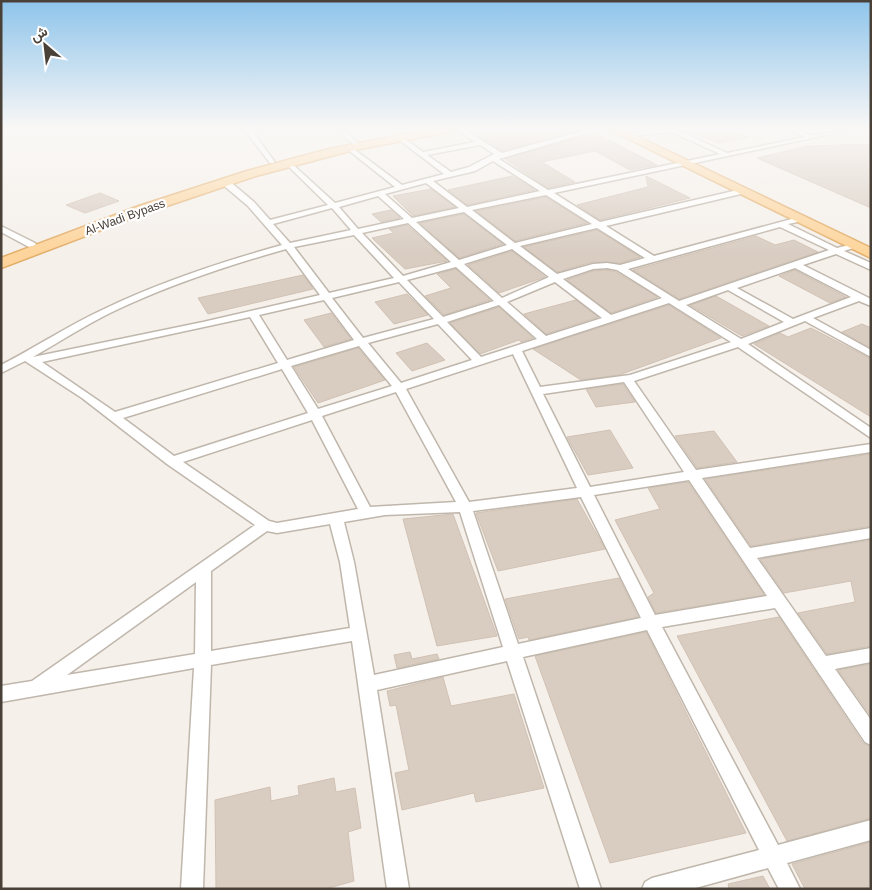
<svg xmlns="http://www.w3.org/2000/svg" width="872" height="890" font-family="Helvetica,Vazirmatn,sans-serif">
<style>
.building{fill:#d9cdc2;stroke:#d1c1b3}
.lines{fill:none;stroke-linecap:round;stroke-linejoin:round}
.street-casing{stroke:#c0b7ac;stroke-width:3}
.primary-casing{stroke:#e3ae6a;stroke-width:3}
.street{fill:#fff;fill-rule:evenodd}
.primary{fill:#fdd49b;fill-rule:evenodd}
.labels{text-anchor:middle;stroke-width:4.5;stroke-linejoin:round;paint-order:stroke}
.far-street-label{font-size:12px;fill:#494038;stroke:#fff}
</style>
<rect width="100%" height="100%" fill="#f5f0ea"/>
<g class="building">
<polygon points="466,128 585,128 502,151"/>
<polygon points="717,128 728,128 749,137 719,143 691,133"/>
<polygon points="595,133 657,165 630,170 595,151 542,162 575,182 548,188 505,159"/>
<polygon points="871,144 871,208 757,158 808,146"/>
<polygon points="512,176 535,190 467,205 448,190"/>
<polygon points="646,176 690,198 600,220 577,205 648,187"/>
<polygon points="431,189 455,207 413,216 393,196"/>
<polygon points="100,193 119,201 85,213 66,205"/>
<polygon points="546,197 587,223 515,241 476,211"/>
<polygon points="391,210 400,218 381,222 372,214"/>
<polygon points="464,214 503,244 459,258 420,223"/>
<polygon points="407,225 447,261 405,269 372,238 394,233 389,229"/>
<polygon points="597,230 640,257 620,263 592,262 557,272 524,247"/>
<polygon points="756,236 775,245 794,240 818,252 679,299 633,270"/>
<polygon points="512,251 545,277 499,293 468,265"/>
<polygon points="456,269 490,300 444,315 425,296 451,288 437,274"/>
<polygon points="607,270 616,272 658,297 611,313 567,280 593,271"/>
<polygon points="795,270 846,297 830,303 779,276"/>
<polygon points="303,275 313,289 208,314 198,298"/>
<polygon points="407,294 428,315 394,324 375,302"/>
<polygon points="716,296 769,326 742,336 690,305"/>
<polygon points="576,300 598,317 546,334 524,314"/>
<polygon points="669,305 721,338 619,375 581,380 533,349"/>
<polygon points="499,307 533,338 521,342 519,340 480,354 450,323"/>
<polygon points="331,313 351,339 324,347 304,320"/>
<polygon points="862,324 871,328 871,348 842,332"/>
<polygon points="811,328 871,359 871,417 754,344 780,333 788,337"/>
<polygon points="427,343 445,360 412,371 396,353"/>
<polygon points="358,348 385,380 318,403 294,367"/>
<polygon points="623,384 635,402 596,407 586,389"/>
<polygon points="610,430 633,468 588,475 567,437"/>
<polygon points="714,431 737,462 697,468 675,436"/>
<polygon points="871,454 871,526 751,546 705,479"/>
<polygon points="688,482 764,595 656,613 648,597 654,593 615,520 660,509 648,488"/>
<polygon points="577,499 605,549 498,571 476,513"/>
<polygon points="453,514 497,636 437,646 403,519"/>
<polygon points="871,540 871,646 827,654 798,613 855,602 851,581 784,593 760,559"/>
<polygon points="619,578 638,617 529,640 528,637 519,639 505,599"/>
<polygon points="779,617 863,743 871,747 871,818 787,841 677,636"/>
<polygon points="646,632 746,833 610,863 535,656"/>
<polygon points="410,652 412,659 437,654 439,659 397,668 394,655"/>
<polygon points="871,664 871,716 838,670"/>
<polygon points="443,677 451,706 514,694 544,788 476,802 474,793 402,810 395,773 409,770 396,705 390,706 387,691"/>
<polygon points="334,778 336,792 355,788 361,828 348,832 354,881 325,889 216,889 215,800 270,787 271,801 299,795 298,786"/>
<polygon points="871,842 871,889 805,889 792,864"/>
<polygon points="763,876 770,889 729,889 728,884"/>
</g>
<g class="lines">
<defs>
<g id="street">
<polygon points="243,128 271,128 253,132 274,161 274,163 270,163"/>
<polygon points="335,128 342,128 358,143 353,144"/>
<polygon points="426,128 433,128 433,129 430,131"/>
<path d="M 454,128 L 462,128 L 502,153 L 594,128 L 605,128 L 499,159 L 548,190 L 720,154 L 671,132 L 632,136 L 634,133 L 660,128 L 673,128 L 727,153 L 805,137 L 787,128 C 797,128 806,135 814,135 C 830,134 844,128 859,128 L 554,193 L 600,222 L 742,189 L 746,191 L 745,193 L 606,226 L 654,256 L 799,217 L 803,219 L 802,221 L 788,224 L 837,248 L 856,243 L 856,247 L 844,251 L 871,263 L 871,270 L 836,254 L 803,265 L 871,299 L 871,306 L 859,301 L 813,318 L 871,350 L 871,357 L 805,321 L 748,344 L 871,428 L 871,438 L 738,347 L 634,381 L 696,470 L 871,444 L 871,452 L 702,478 L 750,548 L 871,528 L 871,538 L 757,558 L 826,656 L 871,648 L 871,662 L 835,669 L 871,720 L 871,745 L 865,742 L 775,608 L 662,627 L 778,845 L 871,820 L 871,840 L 787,863 L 800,889 L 779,889 L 768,868 L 692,889 L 642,889 L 645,882 L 652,878 L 759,850 L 647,630 L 523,657 L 601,889 L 580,889 L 507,661 L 377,690 L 409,889 L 387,889 L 352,641 L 211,665 L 203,889 L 181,889 L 194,668 L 1,702 L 1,686 L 32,681 L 255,525 L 167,464 L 82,398 L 25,361 L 1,373 L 1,365 C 35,348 67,326 102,310 C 160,282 221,262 282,245 L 248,206 L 222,184 L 222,180 L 228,180 L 254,202 L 270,220 L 328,205 L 286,164 L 286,162 L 290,162 L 335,203 L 395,187 L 347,149 L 347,147 L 351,147 L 402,185 L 444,174 L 398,139 L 398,137 L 402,137 L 423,152 L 475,142 ZM 480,145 L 494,154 L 469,167 L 451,172 L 427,155 ZM 493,161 L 540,191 L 467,207 L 433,181 L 475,171 ZM 426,183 L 459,208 L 412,218 L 385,194 ZM 546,195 L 592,224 L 515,243 L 472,210 ZM 378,196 L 404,219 L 358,229 L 339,207 ZM 332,208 L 351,230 L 290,243 L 273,224 ZM 464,212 L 507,245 L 459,260 L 416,222 ZM 408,223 L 451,262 L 403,276 L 362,233 ZM 780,227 L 829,250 L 679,301 L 628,269 ZM 597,228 L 645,258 L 620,265 L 607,263 L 593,264 L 557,274 L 520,246 ZM 354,235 L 394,278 L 329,293 L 294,247 ZM 286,249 L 320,295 L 203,322 L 33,357 C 59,342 84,326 110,313 C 166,286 226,266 286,249 ZM 512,249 L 549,277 L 502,298 L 464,264 ZM 456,267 L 494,301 L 443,317 L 407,280 ZM 607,268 L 617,270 L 662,298 L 611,315 L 563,279 L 593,269 ZM 795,268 L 851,297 L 793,319 L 737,288 ZM 399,282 L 434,319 L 363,338 L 332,298 ZM 555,282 L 602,318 L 546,336 L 507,302 ZM 728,290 L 784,322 L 741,339 L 686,305 ZM 324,300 L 354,340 L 287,360 L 259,315 ZM 669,303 L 731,342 L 630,375 L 540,387 L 522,351 ZM 499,305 L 537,339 L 481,357 L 447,322 ZM 250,317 L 278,363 L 115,412 L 42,362 ZM 438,324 L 472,360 L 401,383 L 368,343 ZM 359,346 L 392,386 L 318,409 L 291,366 ZM 513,354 L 577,488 L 469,502 L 406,389 ZM 282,369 L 308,413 L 174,456 L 123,418 ZM 624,382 L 684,472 L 590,487 L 543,394 ZM 396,392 L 456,502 L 370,507 L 322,416 ZM 312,420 L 358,509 L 277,523 L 269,521 L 183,462 ZM 689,480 L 767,596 L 655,615 L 594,495 ZM 581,497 L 641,618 L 518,644 L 473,511 ZM 460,512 L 503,647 L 374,675 L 354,562 L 344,522 L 385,515 ZM 330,524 L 340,562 L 350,628 L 211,651 L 211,571 L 267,531 L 277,533 ZM 196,582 L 195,654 L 67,675 Z"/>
<polygon points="1,226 35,243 36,245 29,247 1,232"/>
</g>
<g id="primary">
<polygon points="436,128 460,128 455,131 350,151 256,176 149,212 1,268 1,258 139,206 247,171 329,149"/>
<polygon points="606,128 620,128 871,248 871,258"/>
</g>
</defs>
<use href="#street" class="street-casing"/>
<use href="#primary" class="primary-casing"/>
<use href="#street" class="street"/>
<use href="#primary" class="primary"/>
</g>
<linearGradient id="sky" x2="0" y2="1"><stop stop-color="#8ec4eb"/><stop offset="0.51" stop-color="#faf8f6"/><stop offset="1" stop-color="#faf8f6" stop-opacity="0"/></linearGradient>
<rect width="872" height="253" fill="url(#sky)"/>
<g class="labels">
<g class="far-street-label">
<text transform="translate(125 217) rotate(-20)" y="4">Al-Wadi Bypass</text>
</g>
</g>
<rect width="872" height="890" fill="none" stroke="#494038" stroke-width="5"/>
<g transform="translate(45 45) rotate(332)" stroke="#ffffff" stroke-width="4" paint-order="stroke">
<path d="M0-4L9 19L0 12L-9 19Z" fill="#494038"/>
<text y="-8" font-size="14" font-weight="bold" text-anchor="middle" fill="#494038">ش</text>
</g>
</svg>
